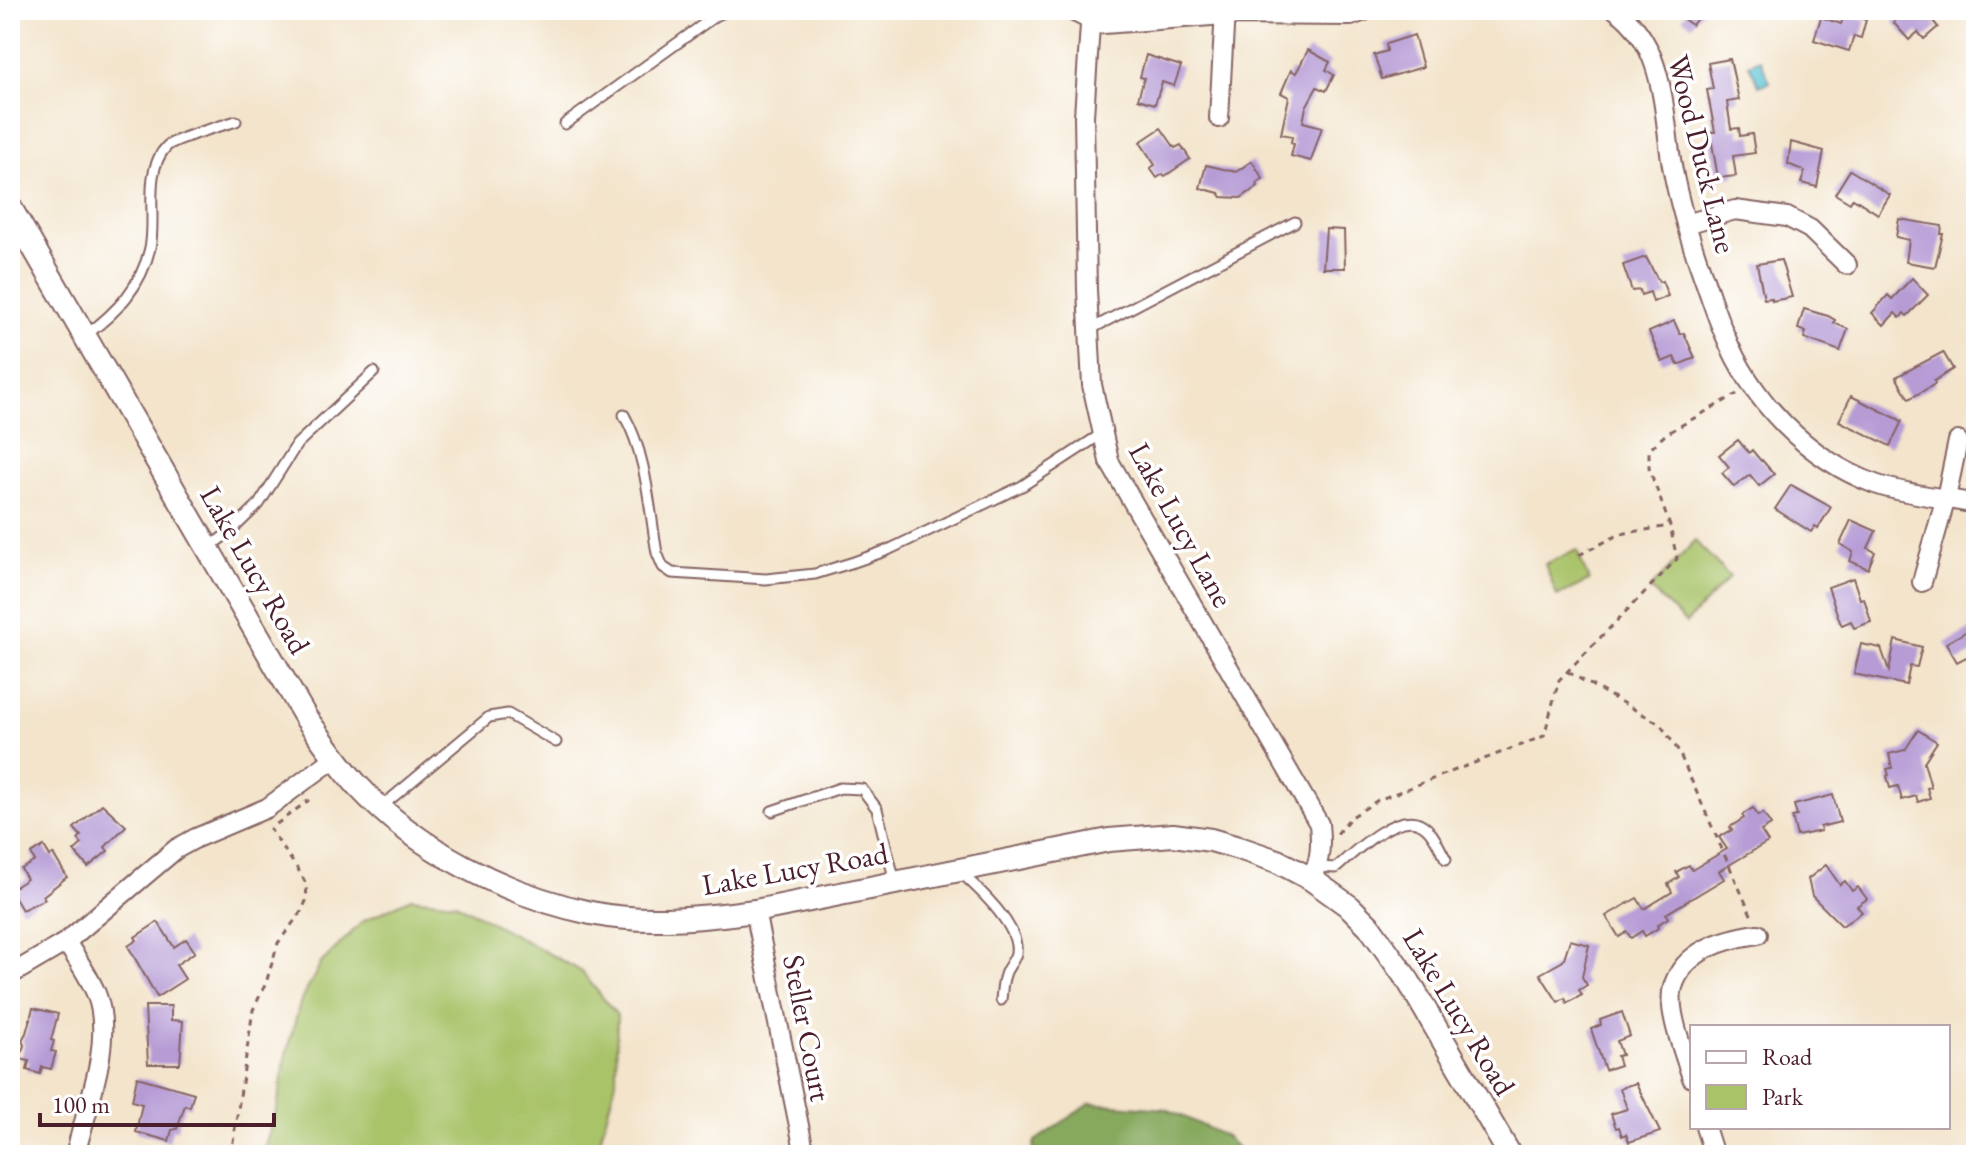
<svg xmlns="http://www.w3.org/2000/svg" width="1986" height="1165" font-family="'EB Garamond',serif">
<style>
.green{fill:#a9c369;stroke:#7a714a;stroke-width:2}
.forest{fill:#86a95d;stroke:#686444;stroke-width:2}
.water{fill:#57c2d2;stroke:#50707e;stroke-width:2}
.building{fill:#b69bd5}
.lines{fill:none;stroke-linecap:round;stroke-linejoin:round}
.service-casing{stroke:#856463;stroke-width:13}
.minor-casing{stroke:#856463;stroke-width:22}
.tertiary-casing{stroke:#856463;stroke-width:26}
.path{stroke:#856463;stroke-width:3;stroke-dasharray:6 6;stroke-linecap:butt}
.service{stroke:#fff;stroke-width:9}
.minor{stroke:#fff;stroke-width:18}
.tertiary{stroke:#fff;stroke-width:22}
.labels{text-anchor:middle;stroke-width:7;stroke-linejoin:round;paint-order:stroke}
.street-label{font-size:30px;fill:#4a1f2b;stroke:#fff}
</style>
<rect width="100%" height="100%" fill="#fff"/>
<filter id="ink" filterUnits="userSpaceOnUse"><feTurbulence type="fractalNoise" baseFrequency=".0125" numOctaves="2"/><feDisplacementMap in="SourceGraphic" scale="16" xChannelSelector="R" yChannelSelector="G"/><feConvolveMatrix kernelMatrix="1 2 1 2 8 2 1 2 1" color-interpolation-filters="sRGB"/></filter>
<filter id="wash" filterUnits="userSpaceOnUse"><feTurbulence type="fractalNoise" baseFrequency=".006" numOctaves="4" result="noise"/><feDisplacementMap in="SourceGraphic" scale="32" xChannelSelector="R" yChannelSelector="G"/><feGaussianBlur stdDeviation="1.8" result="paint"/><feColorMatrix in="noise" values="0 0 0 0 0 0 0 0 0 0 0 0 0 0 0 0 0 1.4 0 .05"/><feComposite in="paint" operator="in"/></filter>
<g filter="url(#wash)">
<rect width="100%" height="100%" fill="#f3e4cb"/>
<g class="green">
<polygon points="1695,541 1730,577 1686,623 1650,589"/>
<polygon points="1577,550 1589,581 1557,596 1545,564"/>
<polygon points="411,898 456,903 581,971 617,1015 616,1081 596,1155 262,1155 277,1108 286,1056 300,1003 321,963 363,921"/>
</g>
<polygon class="forest" points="1090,1103 1167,1109 1225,1136 1245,1155 1032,1155 1035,1141"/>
<polygon class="water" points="1760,59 1770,82 1759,86 1749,64"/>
<g id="blocks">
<g class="building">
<polygon points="1688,10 1703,10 1692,25 1682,18"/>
<polygon points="1907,10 1924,10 1938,27 1924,39 1918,32 1909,40 1893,22"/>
<polygon points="1845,13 1866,20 1861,38 1854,36 1849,51 1814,40 1821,17 1841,24"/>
<polygon points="1414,35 1423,67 1382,79 1374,55 1387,51 1386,44"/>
<polygon points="1308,50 1330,62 1326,70 1334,75 1326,91 1317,87 1306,107 1303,122 1322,127 1311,161 1291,156 1294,144 1291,143 1292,136 1281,134 1289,97 1281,93 1291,70 1296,73"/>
<polygon points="1146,55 1181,66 1174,86 1162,82 1155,104 1138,99 1144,78 1140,77"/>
<polygon points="1730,59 1739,100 1727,102 1731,129 1739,128 1740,136 1752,134 1755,153 1733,156 1736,176 1718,178 1710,132 1715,132 1707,90 1713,89 1708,63"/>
<polygon points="1161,128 1175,148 1181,145 1190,159 1165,176 1163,174 1157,178 1150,168 1155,165 1140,142"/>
<polygon points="1791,142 1824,151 1817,187 1801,183 1805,171 1788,164"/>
<polygon points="1252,161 1263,179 1257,183 1258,186 1241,198 1222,197 1219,193 1200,188 1206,165 1236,172"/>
<polygon points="1850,170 1890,195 1878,214 1853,198 1850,203 1835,194"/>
<polygon points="1899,219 1942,226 1941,234 1943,234 1935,267 1906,262 1909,240 1896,237"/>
<polygon points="1326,229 1344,230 1345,268 1323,268"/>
<polygon points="1646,257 1659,282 1662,281 1668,296 1653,302 1650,292 1641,295 1640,290 1632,291 1623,265"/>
<polygon points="1781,260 1792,297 1772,301 1772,298 1764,299 1757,264"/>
<polygon points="1912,278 1928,295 1907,316 1904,313 1900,318 1895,313 1884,325 1872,313 1888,295 1892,299"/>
<polygon points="1804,309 1828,316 1835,320 1834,323 1848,329 1840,351 1804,338 1806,332 1798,329"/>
<polygon points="1674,321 1680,334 1684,333 1695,358 1678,365 1674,357 1662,362 1649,332"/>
<polygon points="1943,352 1953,369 1934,381 1935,384 1909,399 1896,377"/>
<polygon points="1851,396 1902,421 1890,446 1839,421"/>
<polygon points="1738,440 1749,453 1752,450 1761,461 1762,460 1774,474 1759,486 1750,475 1734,487 1722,473 1729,467 1719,455"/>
<polygon points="1791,485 1831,507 1818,528 1815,526 1811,532 1775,509"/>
<polygon points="1851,520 1876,531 1868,548 1875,552 1868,569 1850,561 1853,552 1840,544"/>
<polygon points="1853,578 1860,599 1864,598 1871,622 1854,628 1851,621 1842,625 1840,622 1828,587"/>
<polygon points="1976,626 1976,652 1957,662 1946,643"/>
<polygon points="1895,640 1922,647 1917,667 1910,666 1906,685 1854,674 1861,644 1881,648 1889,671"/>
<polygon points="1918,730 1937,742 1924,762 1931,787 1927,788 1930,798 1918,802 1916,796 1902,800 1898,786 1890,788 1887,776 1889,775 1887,769 1892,768 1889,754 1905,750"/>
<polygon points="1833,795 1840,822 1820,827 1821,831 1797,836 1792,817 1797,816 1794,805"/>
<polygon points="102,804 126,826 105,847 108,851 88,867 74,851 82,844 78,839 81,836 74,828"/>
<polygon points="1753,808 1758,816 1763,813 1771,825 1761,831 1768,842 1719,871 1724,879 1666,914 1668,918 1657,925 1658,928 1645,936 1642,931 1631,938 1627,932 1619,937 1606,916 1637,898 1644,909 1672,892 1668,884 1679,877 1676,872 1689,865 1692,870 1727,849 1719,837 1732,830 1730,827 1744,818 1742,815"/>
<polygon points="44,846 50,856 53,854 67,877 43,896 45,899 22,910 10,890 27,879 21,869 35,861 31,854"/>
<polygon points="1826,865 1840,885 1845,881 1852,891 1858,887 1867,899 1857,906 1862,912 1842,926 1812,896 1808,879"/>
<polygon points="158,922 174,947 186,939 195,952 176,965 185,979 157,997 128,946 137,940 135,937"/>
<polygon points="1570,940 1589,945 1582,977 1587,985 1579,990 1582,995 1567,1003 1565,998 1558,1002 1540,974 1563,961"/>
<polygon points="145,1006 171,1006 171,1020 183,1021 180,1064 148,1064"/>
<polygon points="33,1008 58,1014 51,1040 54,1041 51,1051 56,1052 51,1069 42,1067 40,1074 27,1070 29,1061 20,1059 24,1045 22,1040 26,1033"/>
<polygon points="1622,1012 1630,1036 1617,1041 1622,1055 1617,1056 1620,1065 1605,1070 1591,1029 1601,1025 1600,1020"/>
<polygon points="137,1077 194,1093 190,1107 185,1105 177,1129 172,1130 169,1141 136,1132 142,1104 132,1101"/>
<polygon points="1636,1083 1660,1132 1629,1142 1626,1134 1622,1136 1619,1127 1616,1128 1611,1114 1627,1109 1620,1088"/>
</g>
</g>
</g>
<g filter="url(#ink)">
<use href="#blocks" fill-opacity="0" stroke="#856463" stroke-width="2"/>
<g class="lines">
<defs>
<g id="service">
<polyline points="1060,10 1090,25"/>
<polyline points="565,124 715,16 728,10"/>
<polyline points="1089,330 1295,222"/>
<path d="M 86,335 C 117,312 141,287 150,248 C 157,216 142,172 167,146 C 176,138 221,126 236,121"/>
<path d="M 624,415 C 647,455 649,508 657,553 L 663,567 L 672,573 L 766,579 L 815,574 L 854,562 L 888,550 L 1022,486 L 1103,433"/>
<polyline points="208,548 231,531 259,504 297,444 374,372"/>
<polyline points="381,807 489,717 508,714 556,742"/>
<polyline points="772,811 840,788 862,789 877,809 895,882"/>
<path d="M 1317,867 L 1336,868 C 1353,853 1397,810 1421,824 C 1433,830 1439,848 1446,859"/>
<path d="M 960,872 C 978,888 1020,926 1016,953 C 1014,962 1007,967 1005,975 C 1002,983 1002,992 1001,1000"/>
</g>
<g id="minor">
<path d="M 1616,10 C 1662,43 1663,102 1670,153 C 1676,195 1689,237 1703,276 C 1710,295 1716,315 1724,333 C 1751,400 1807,459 1875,484 C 1903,494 1945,498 1976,504"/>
<polyline points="1219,118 1225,10"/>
<polyline points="1686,224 1735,210 1787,217 1810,229 1847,265"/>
<polyline points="1922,582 1946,498 1958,441"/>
<path d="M 1311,879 C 1321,860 1321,844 1319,824 L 1109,461 L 1092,385 L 1087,290 L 1084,116 L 1090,25 L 1225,15 L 1351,16 L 1367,10"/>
<polyline points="755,911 805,1155"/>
<path d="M 66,942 C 77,959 90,977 97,996 C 114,1042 86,1109 75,1155"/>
<polyline points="10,975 66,942 176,849 196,838 267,808 335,758"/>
<path d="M 1692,1078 C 1685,1055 1666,1009 1673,987 C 1684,950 1724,939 1758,934"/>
<polyline points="1705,1127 1714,1155"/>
</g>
<path id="tertiary" d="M 10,207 L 306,718 C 323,741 339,765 358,786 C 417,850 506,895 591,913 C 644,924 702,918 755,911 L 1109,840 L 1173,835 L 1211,840 L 1242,849 L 1277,861 L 1311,879 L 1350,907 L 1369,926 L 1409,982 L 1510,1155"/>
</defs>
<use href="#service" class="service-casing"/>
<use href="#minor" class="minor-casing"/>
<use href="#tertiary" class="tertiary-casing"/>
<g class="path">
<polyline points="10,175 18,189"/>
<polyline points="1579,555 1620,534 1670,526"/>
<polyline points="1568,672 1660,724 1678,750 1752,917"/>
<polyline points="1337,834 1350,818 1378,800 1544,736 1559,680 1677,559 1670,526 1649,468 1649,450 1666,434 1737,394"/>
<polyline points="231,1155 253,1010 266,983 278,943 301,912 307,899 306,884 301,874 270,829 309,800"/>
</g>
<use href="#service" class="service"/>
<use href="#minor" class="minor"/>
<use href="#tertiary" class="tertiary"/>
</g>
</g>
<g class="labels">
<g class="street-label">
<text transform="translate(1702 154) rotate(76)" y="10">Wood Duck Lane</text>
<text transform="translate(1181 525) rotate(61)" y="10">Lake Lucy Lane</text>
<text transform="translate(255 570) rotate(60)" y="10">Lake Lucy Road</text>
<text transform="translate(795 869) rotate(-10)" y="10">Lake Lucy Road</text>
<text transform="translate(1459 1012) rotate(59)" y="10">Lake Lucy Road</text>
<text transform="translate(807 1028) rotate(79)" y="10">Steller Court</text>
</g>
</g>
<rect width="1986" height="1165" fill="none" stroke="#fff" stroke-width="40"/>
<rect x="1690" y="1025" width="260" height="104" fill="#ffffff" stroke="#b7a5aa" stroke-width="2"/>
<rect x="1706" y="1051" width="40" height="12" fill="#ffffff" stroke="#b7a5aa" stroke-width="2"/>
<text x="1762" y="1065" font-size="24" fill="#4a1f2b">Road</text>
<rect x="1706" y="1085" width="40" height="24" fill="#a9c369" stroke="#b7a5aa" stroke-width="2"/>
<text x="1762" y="1105" font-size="24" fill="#4a1f2b">Park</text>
<path d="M40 1113v12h234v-12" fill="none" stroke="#4a1f2b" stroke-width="4"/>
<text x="52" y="1113" font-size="24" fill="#4a1f2b" stroke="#ffffff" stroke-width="6" paint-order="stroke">100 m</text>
</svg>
